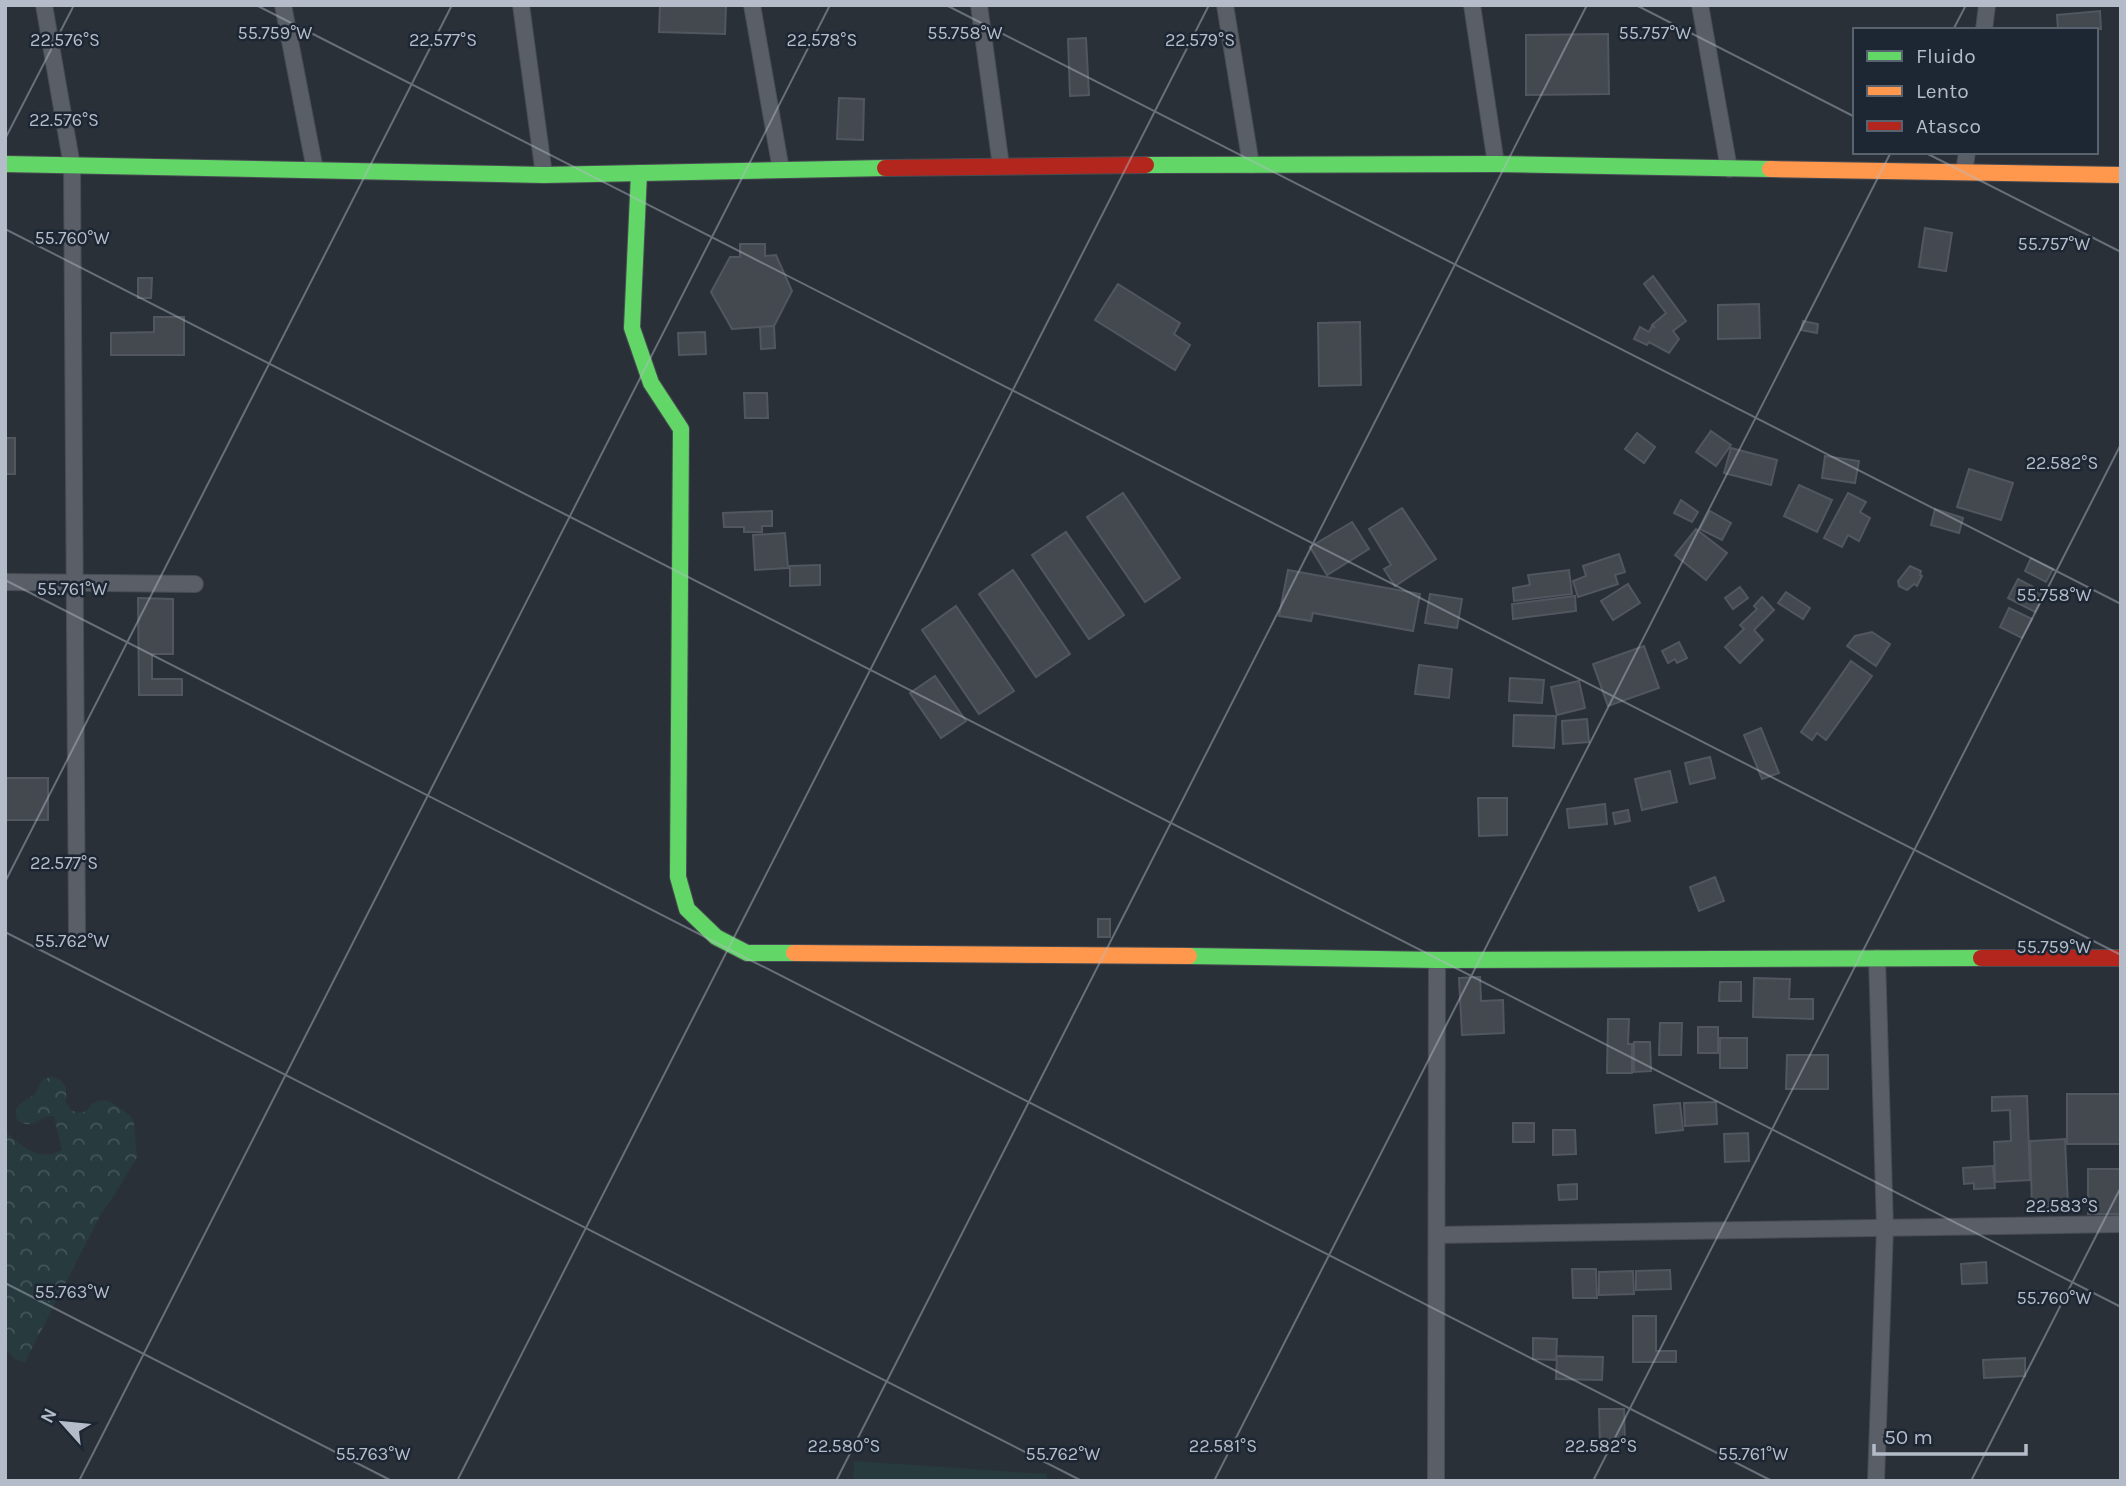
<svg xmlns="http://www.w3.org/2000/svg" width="2126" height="1486" font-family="Karla,sans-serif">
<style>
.green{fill:#273a3e}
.forest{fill:url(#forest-crowns)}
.building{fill:#444950;stroke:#52575f;stroke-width:2}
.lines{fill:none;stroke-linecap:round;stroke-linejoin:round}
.street-casing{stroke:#484c53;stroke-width:18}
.fast-casing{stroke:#484c53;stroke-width:18}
.slow-casing{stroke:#484c53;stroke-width:18}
.jam-casing{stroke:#484c53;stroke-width:18}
.street{stroke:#5a5e66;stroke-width:16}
.fast{stroke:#63d668;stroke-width:16}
.slow{stroke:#ff974d;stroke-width:16}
.jam{stroke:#b3261e;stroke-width:16}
.ticks{fill:none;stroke:#b4bcc9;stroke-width:2;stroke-opacity:0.45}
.ticks-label{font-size:18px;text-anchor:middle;fill:#b4bcc9;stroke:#1d2633;stroke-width:5;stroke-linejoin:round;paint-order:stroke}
</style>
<defs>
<pattern id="forest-crowns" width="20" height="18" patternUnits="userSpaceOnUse" patternTransform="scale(1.75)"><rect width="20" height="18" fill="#273a3e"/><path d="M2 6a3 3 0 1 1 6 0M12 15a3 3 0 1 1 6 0" fill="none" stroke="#445559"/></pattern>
</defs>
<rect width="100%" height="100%" fill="#2a3038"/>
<polygon class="green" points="854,1461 1047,1474 1046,1481 853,1481"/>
<path class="forest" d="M 52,1077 L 60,1080 L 66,1087 L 66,1103 L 71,1110 L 78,1113 L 87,1111 L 92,1104 L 100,1100 L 109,1101 L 131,1116 L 134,1124 L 137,1157 L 120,1186 L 100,1216 L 25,1362 L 16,1360 L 5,1348 L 5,1132 C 23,1145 37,1163 62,1150 L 54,1116 C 38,1115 33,1132 17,1120 L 15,1111 L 20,1104 L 34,1095 L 43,1079 Z"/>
<g class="building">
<polygon points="660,5 726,5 725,34 659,32"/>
<polygon points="2100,11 2101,29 2058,30 2057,15"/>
<polygon points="1608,34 1609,94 1526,95 1526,35"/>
<polygon points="1086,38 1089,95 1070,96 1068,39"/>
<polygon points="839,98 864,99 863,140 837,139"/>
<polygon points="1925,228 1952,233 1946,271 1919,267"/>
<polygon points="740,244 765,244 765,256 776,255 792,291 774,326 732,329 711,292 730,257 740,257"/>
<polygon points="1653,276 1686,321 1673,331 1679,339 1669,353 1649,342 1647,345 1634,339 1640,327 1649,332 1652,326 1655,328 1652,325 1666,313 1644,284"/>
<polygon points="138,278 152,278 151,298 138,298"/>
<polygon points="1118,284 1180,323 1174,334 1190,345 1175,370 1095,320"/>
<polygon points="1759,304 1760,338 1718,339 1718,305"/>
<polygon points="154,317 184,317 184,355 111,355 111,333 154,332"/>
<polygon points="1803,321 1818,324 1817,333 1801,330"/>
<polygon points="1360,322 1361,385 1319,386 1318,323"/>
<polygon points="774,326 775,348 761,349 760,327"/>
<polygon points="705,332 706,354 679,355 678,333"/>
<polygon points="744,393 767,393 768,418 745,418"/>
<polygon points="1711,431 1731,445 1716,466 1696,452"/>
<polygon points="1637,433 1655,447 1644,463 1625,449"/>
<rect x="5" y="438" width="10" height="36"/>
<polygon points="1731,448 1777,460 1771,485 1724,473"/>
<polygon points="1825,456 1859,461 1855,483 1822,478"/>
<polygon points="1969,469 2013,483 2001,520 1957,507"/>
<polygon points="1799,485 1832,500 1817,532 1784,516"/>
<polygon points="1123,493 1180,578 1145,602 1087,517"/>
<polygon points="1848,493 1866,502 1860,512 1870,518 1859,541 1848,535 1842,547 1824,538"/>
<polygon points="1681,500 1698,512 1692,522 1674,513"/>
<polygon points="1402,508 1436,559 1395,586 1384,569 1391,565 1369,529"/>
<polygon points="1935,509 1963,518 1959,533 1931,525"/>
<polygon points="772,511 772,526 762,526 762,532 744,532 744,527 724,527 723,513"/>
<polygon points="1710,511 1731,523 1722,540 1700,529"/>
<polygon points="1352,522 1369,549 1327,575 1310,547"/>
<polygon points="1696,529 1727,553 1706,580 1675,555"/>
<polygon points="1066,532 1124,615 1089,639 1032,555"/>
<polygon points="785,533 788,568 755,570 753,535"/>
<polygon points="1619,554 1625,572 1615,575 1618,584 1578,597 1573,581 1586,576 1583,566"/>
<polygon points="2031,558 2053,569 2046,582 2025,571"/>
<polygon points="820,565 820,585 790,586 790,566"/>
<polygon points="1910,566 1921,571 1920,575 1922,576 1917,586 1914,584 1907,590 1899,586 1898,581"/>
<polygon points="1013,570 1070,654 1036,677 979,594"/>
<polygon points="1288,570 1420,594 1413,631 1313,613 1311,621 1279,616"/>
<polygon points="1569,570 1572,594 1514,601 1513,588 1530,585 1528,575"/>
<polygon points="2018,579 2045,593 2035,612 2008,598"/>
<polygon points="1628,584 1640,603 1613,620 1601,601"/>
<polygon points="1740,587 1748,598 1733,609 1725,598"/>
<polygon points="1786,592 1810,608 1803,619 1778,603"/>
<polygon points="1430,594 1462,599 1457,628 1425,623"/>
<polygon points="1575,596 1576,611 1513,619 1512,604"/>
<polygon points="1762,597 1774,610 1754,630 1763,640 1740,663 1725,647 1744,629 1740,625 1757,609 1754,606"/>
<polygon points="138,598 173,599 173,654 152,654 152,679 182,679 182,695 139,695"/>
<polygon points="956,606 1014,691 979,714 922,630"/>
<polygon points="2009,608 2032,619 2022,638 2000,627"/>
<polygon points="1872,632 1890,644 1876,666 1847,646 1855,636"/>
<polygon points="1679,642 1687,658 1677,663 1675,659 1668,663 1662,651"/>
<polygon points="1644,646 1659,688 1608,706 1593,664"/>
<polygon points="1851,661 1872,676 1826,740 1817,733 1812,740 1801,732"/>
<polygon points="1419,665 1452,669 1449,698 1415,694"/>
<polygon points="935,676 966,721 941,738 910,693"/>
<polygon points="1510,678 1544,680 1542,703 1509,701"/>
<polygon points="1579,681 1585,708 1557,715 1551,687"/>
<polygon points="1514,715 1556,716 1554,748 1513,746"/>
<polygon points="1587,719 1589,742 1563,744 1562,721"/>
<polygon points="1761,728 1779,773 1762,779 1744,735"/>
<polygon points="1710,757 1715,778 1690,784 1685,763"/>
<polygon points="1670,771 1677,802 1642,810 1635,779"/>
<rect x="5" y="778" width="43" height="42"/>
<polygon points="1478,798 1507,798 1507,835 1479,836"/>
<polygon points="1605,804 1607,824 1569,828 1567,809"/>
<polygon points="1628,810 1630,821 1615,824 1613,813"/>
<polygon points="1715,877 1724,901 1699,911 1690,887"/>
<rect x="1098" y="919" width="12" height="18"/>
<polygon points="1480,977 1481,1001 1503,1000 1504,1033 1462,1035 1459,978"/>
<polygon points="1754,978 1790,979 1789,999 1813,999 1813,1019 1753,1017"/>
<polygon points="1720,982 1741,982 1741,1001 1719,1001"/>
<polygon points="1608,1019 1629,1019 1628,1044 1632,1044 1632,1073 1607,1073"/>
<polygon points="1660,1023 1682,1023 1681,1055 1659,1055"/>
<rect x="1698" y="1027" width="20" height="26"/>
<rect x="1720" y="1038" width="27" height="30"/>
<polygon points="1634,1042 1650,1042 1651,1071 1634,1072"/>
<polygon points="1787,1055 1828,1055 1828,1089 1786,1089"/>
<rect x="2067" y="1094" width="54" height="50"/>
<polygon points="2027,1096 2030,1180 1995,1182 1994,1142 2011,1141 2010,1110 1992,1111 1992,1097"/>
<polygon points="1716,1102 1717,1124 1685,1126 1684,1103"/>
<polygon points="1680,1103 1683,1130 1656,1133 1654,1105"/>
<rect x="1513" y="1123" width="21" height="19"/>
<polygon points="1553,1130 1575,1130 1576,1154 1553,1155"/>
<polygon points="1748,1133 1749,1161 1725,1162 1724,1134"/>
<polygon points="2065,1139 2068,1206 2032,1208 2030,1141"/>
<polygon points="1993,1166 1995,1188 1974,1189 1974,1183 1964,1184 1963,1168"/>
<rect x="2088" y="1169" width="33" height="45"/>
<polygon points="1577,1184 1577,1199 1559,1200 1558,1185"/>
<polygon points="1986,1262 1987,1283 1962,1284 1961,1264"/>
<polygon points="1572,1269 1596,1269 1597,1298 1573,1298"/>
<polygon points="1670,1270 1671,1289 1636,1290 1636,1271"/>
<polygon points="1633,1271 1634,1294 1599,1295 1599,1272"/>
<polygon points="1633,1316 1656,1316 1656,1351 1676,1351 1676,1362 1633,1362"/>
<polygon points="1533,1338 1557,1339 1556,1360 1533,1359"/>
<polygon points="1557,1356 1603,1357 1602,1380 1556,1379"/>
<polygon points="2025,1358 2025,1376 1984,1378 1983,1360"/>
<polygon points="1599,1409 1624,1409 1625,1444 1600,1444"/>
</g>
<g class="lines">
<defs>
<g id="street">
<polyline points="44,5 72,166 77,932"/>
<polyline points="283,5 315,170"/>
<polyline points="521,5 544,175"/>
<polyline points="752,5 781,170"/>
<polyline points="979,5 1001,166"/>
<polyline points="1225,5 1251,165"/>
<polyline points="1472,5 1496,164"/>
<polyline points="1700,5 1729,169"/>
<polyline points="1984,30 1987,5"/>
<polyline points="1964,172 1967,152"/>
<polyline points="5,582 195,584"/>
<polyline points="1437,1235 2121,1224"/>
<polyline points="1436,1481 1437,960"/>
<polyline points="1876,1481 1885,1228 1877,958"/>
</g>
<g id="fast">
<polyline points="5,164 544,175 885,168"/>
<polyline points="1146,165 1496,164 1770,169"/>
<polyline points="639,173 632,328 651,383 681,429 678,877 687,909 716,937 747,953 794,953"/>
<polyline points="1189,956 1437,960 1981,958"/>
</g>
<g id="slow">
<polyline points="1770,169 2121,175"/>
<polyline points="794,953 1189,956"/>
</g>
<g id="jam">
<polyline points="885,168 1146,165"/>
<polyline points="1981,958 2121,958"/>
</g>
</defs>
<use href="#street" class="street-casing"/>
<use href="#fast" class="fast-casing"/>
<use href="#slow" class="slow-casing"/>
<use href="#jam" class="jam-casing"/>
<use href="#street" class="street"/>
<use href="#fast" class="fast"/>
<use href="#slow" class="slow"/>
<use href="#jam" class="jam"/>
</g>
<path class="ticks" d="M 256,5 L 2121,955M 946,5 L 2121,604M 1636,5 L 1855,117M 1953,30 L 1966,5M 5,139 L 74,5M 1924,152 L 2121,252M 5,229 L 2121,1307M 5,580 L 1772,1481M 5,882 L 452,5M 5,932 L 1082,1481M 5,1283 L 392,1481M 79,1481 L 830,5M 457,1481 L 1209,5M 836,1481 L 1587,5M 1214,1481 L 1891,152M 1593,1481 L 2121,444M 1971,1481 L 2121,1187"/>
<g class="ticks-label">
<text x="275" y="39">55.759°W</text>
<text x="965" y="39">55.758°W</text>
<text x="1655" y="39">55.757°W</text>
<text x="65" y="46">22.576°S</text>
<text x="443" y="46">22.577°S</text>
<text x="822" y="46">22.578°S</text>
<text x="1200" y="46">22.579°S</text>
<text x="64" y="126">22.576°S</text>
<text x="72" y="244">55.760°W</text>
<text x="2054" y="250">55.757°W</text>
<text x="2062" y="469">22.582°S</text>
<text x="72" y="595">55.761°W</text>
<text x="2054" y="601">55.758°W</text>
<text x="64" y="869">22.577°S</text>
<text x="72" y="947">55.762°W</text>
<text x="2054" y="953">55.759°W</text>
<text x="2062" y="1212">22.583°S</text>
<text x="72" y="1298">55.763°W</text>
<text x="2054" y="1304">55.760°W</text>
<text x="844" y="1452">22.580°S</text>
<text x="1223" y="1452">22.581°S</text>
<text x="1601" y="1452">22.582°S</text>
<text x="373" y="1460">55.763°W</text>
<text x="1063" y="1460">55.762°W</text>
<text x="1753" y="1460">55.761°W</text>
</g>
<rect width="2126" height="1486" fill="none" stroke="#b4bcc9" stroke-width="14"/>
<rect x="1853" y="28" width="245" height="126" fill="#1d2633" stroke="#59626f" stroke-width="2"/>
<rect x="1867" y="51" width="35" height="10" fill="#63d668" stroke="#59626f" stroke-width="2"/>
<text x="1916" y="63" font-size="21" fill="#b4bcc9">Fluido</text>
<rect x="1867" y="86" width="35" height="10" fill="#ff974d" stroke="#59626f" stroke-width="2"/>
<text x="1916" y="98" font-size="21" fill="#b4bcc9">Lento</text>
<rect x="1867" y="121" width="35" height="10" fill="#b3261e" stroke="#59626f" stroke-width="2"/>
<text x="1916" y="133" font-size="21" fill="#b4bcc9">Atasco</text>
<g transform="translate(63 1423) rotate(297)" stroke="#1d2633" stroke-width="5" paint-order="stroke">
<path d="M0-5L12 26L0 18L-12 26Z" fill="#b4bcc9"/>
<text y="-10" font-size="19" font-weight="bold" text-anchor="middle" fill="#b4bcc9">N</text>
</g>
<path d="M1874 1444v10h152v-10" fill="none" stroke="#b4bcc9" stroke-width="3.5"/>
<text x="1884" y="1444" font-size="21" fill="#b4bcc9" stroke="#1d2633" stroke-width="5" paint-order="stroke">50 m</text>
</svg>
